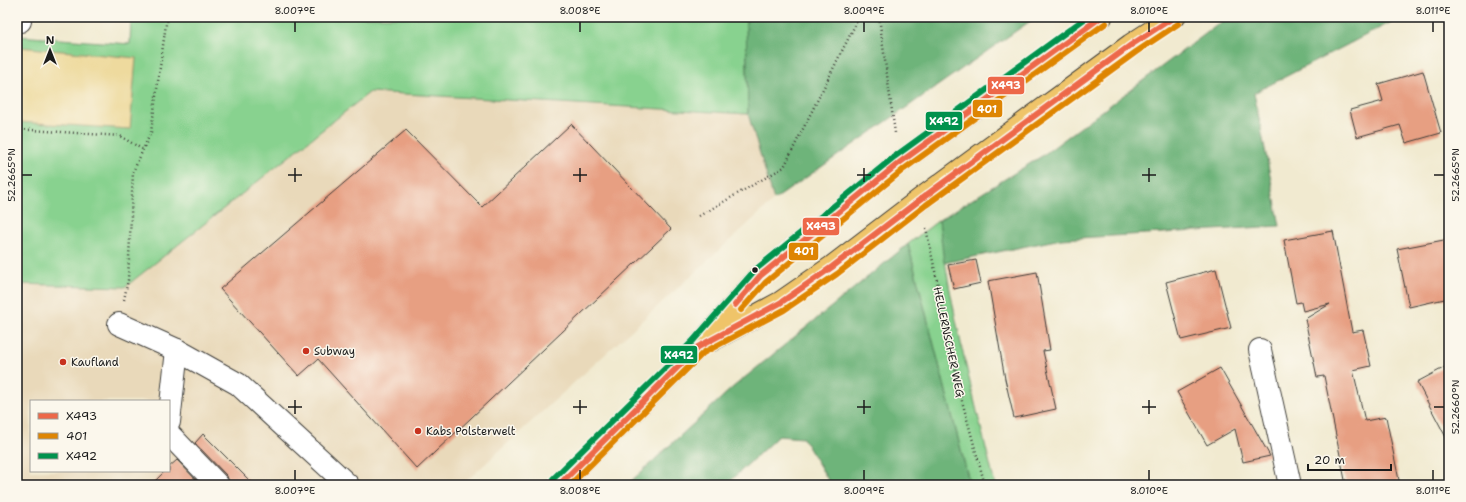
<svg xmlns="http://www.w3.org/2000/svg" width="1466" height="502" font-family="'Shantell Sans',sans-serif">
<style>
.built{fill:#e9d9ba;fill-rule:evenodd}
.green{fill:#88d28f;stroke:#527756}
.forest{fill:#6eb47a;stroke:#45684b}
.sand{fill:#eeda9e;stroke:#857b5d}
.building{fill:#e79f82}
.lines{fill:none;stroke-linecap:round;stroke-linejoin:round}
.minor-casing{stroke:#3c3b37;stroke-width:24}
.major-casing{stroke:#3c3b37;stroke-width:24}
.path{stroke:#3c3b37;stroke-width:2.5;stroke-dasharray:1 3;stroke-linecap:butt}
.minor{stroke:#fff;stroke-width:22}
.major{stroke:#efc469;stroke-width:22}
.bus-1-casing{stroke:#fbf7ec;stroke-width:9}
.bus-2-casing{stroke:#fbf7ec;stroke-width:9}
.bus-3-casing{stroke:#fbf7ec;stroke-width:9}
.bus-1{stroke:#ed6849;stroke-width:6}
.bus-2{stroke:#de8503;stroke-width:6}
.bus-3{stroke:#00924d;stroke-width:6}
.ticks{fill:none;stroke:#1c1c1c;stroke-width:1.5}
.bus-dot{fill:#1c1c1c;stroke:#fbf7ec;stroke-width:1.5}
.poi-dot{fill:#c8321e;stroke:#fbf7ec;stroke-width:1.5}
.labels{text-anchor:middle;stroke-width:3;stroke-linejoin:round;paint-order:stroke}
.street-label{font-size:11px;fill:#1c1c1c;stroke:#fbf7ec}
.poi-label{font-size:11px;fill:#1c1c1c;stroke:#fbf7ec;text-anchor:start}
.line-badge{stroke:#fbf7ec;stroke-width:1.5}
.badge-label{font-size:11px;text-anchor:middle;font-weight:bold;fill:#fff}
.neatline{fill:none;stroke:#1c1c1c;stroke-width:1.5}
.ticks-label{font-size:10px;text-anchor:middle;fill:#1c1c1c}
</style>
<rect width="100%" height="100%" fill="#fbf7ec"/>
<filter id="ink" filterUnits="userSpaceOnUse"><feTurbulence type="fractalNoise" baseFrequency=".025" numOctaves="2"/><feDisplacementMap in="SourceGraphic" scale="8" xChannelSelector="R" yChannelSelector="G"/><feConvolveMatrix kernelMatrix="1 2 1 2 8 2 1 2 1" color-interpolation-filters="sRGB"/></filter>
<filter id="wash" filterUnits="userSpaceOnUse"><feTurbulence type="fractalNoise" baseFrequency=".012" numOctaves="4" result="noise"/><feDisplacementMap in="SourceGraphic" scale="16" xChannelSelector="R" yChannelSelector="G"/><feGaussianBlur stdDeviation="0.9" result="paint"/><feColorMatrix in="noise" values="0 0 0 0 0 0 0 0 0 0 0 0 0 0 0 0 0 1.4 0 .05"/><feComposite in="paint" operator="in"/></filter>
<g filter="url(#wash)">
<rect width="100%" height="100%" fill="#f1ead0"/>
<path class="built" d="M 370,92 L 748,114 L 774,200 L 462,485 L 17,485 L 17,284 L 125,287 ZM 31,401 L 169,401 L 169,471 L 31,471 Z"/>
<g class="green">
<polygon points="131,17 746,17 748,114 370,92 125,287 17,284 17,36 130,44"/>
<path d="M 939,220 C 950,310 974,398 995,485 L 970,485 L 908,244 Z"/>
</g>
<g class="forest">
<polygon points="746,17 1036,17 774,200 748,114"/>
<polygon points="1228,17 1401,17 1254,93 1280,226 1061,239 944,263 939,220 1042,156"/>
<polygon points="908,244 970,485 831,485 803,438 778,436 726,485 627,485 732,388"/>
</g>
<polygon class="sand" points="19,47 136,58 130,129 17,122 17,67"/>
<g id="blocks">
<g class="building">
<polygon points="1423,71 1441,133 1406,143 1400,125 1357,137 1350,110 1383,101 1378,84"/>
<polygon points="571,124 671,229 417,469 318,359 299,376 220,289 406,130 482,207"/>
<polygon points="1333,231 1352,332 1363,330 1371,366 1353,370 1365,421 1386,417 1400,485 1346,485 1324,376 1317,377 1305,319 1330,304 1303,311 1301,302 1296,303 1284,240"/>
<polygon points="1449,239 1449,298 1409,307 1397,249"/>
<polygon points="976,260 981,283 954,289 948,265"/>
<polygon points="1216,269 1231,328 1181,340 1166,282"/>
<polygon points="1037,272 1050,350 1043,351 1056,409 1014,418 1005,379 988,281"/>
<polygon points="1449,365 1449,443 1417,382"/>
<polygon points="1220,368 1232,389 1270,456 1243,462 1235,429 1207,445 1177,392"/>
<polygon points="203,434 254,485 230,485 227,476 195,443"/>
<polygon points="177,460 201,485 151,485 165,471 169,471 169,467"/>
</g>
</g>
</g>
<g filter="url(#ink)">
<use href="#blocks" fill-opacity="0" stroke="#3c3b37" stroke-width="1"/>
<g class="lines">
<defs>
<g id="minor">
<polyline points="20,17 20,21"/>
<polyline points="119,324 177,350 238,384 348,485"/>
<polyline points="1260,350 1290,485"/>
<polyline points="169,422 177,350"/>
<polyline points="169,434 218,485"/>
</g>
<g id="major">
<polyline points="710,341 780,303 832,267 921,199 1131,45 1174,17"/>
<polyline points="559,485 698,347 760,276 899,163 1101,17"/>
</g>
</defs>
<use href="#minor" class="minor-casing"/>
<use href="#major" class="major-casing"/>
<g class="path">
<polyline points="879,17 895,133"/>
<polyline points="17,129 120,136 142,149"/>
<polyline points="699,216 784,167 859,17"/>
<polyline points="926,228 962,401 985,485"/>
<polyline points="124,300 128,280 133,172 151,132 166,24 169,17"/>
</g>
<use href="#minor" class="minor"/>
<use href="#major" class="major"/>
<defs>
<g id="bus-1">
<polyline points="735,305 760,276 899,163 1101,17"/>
<polyline points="559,485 698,347 780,303 832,267 921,199 1131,45 1174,17"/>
</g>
<g id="bus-2">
<polyline points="741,310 766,282 904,169 1106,23"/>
<polyline points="570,485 703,353 784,310 837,274 926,205 1136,52 1178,24"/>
</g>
<polyline id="bus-3" points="553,479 692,342 755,270 894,157 1087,17"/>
</defs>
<use href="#bus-1" class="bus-1-casing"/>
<use href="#bus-2" class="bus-2-casing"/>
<use href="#bus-3" class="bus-3-casing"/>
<use href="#bus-1" class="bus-1"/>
<use href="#bus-2" class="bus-2"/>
<use href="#bus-3" class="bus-3"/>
</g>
</g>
<path class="ticks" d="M 295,22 L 295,32M 580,22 L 580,32M 864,22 L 864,32M 1149,22 L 1149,32M 1433,22 L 1433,32M 295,168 L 295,182M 580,168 L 580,182M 864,168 L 864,182M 1149,168 L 1149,182M 22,175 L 32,175M 288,175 L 302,175M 573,175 L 587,175M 857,175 L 871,175M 1142,175 L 1156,175M 1434,175 L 1444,175M 295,400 L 295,414M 580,400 L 580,414M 864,400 L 864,414M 1149,400 L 1149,414M 288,407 L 302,407M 573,407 L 587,407M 857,407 L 871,407M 1142,407 L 1156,407M 1434,407 L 1444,407M 295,470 L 295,480M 580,470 L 580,480M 864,470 L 864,480M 1149,470 L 1149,480M 1433,470 L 1433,480"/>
<circle class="bus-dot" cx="755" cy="270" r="3.5"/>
<g class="poi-dot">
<circle cx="306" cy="351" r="4"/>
<circle cx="63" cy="362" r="4"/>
<circle cx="418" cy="431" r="4"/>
</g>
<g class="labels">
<g class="street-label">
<text transform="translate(949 342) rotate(78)" y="4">HELLERNSCHER WEG</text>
</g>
<g class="poi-label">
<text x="314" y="355">Subway</text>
<text x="71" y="366">Kaufland</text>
<text x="426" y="435">Kabs Polsterwelt</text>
</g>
</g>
<g class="line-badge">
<rect x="987" y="76" width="38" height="19" rx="4" fill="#ed6849"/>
<rect x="972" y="99" width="31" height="19" rx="4" fill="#de8503"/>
<rect x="925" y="111" width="38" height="20" rx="4" fill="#00924d"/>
<rect x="802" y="217" width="38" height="19" rx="4" fill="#ed6849"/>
<rect x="788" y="242" width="31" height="19" rx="4" fill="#de8503"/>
<rect x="660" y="345" width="38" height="19" rx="4" fill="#00924d"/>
</g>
<g class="badge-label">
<text x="1006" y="89">X493</text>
<text x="987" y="113">401</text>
<text x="944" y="125">X492</text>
<text x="821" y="230">X493</text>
<text x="804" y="255">401</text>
<text x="679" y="359">X492</text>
</g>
<rect width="1466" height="502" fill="none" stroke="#fbf7ec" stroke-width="44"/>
<rect x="30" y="400" width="140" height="72" fill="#fbf7ec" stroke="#a29f99"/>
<rect x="38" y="413" width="20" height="6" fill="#ed6849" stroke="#a29f99"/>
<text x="66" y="420" font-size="12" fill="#1c1c1c">X493</text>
<rect x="38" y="433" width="20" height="6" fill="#de8503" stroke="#a29f99"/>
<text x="66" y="440" font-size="12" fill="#1c1c1c">401</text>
<rect x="38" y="453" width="20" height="6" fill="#00924d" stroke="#a29f99"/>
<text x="66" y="460" font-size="12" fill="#1c1c1c">X492</text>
<g transform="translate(50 50)" stroke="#fbf7ec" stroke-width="3" paint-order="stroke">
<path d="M0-3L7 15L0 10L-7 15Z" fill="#1c1c1c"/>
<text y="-6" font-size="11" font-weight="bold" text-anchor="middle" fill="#1c1c1c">N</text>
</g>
<path d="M1308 464v6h83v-6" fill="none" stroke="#1c1c1c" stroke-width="2"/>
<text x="1314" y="464" font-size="12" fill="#1c1c1c" stroke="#fbf7ec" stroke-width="3" paint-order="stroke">20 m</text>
<rect x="22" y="22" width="1422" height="458" class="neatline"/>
<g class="ticks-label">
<text x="295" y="14">8.007°E</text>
<text x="580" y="14">8.008°E</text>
<text x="864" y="14">8.009°E</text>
<text x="1149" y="14">8.010°E</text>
<text x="1433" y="14">8.011°E</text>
<text transform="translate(11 175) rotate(-90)" y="4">52.2665°N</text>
<text transform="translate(1455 175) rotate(-90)" y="4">52.2665°N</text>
<text transform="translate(1455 407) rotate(-90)" y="4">52.2660°N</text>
<text x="295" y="494">8.007°E</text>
<text x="580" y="494">8.008°E</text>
<text x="864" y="494">8.009°E</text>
<text x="1149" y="494">8.010°E</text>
<text x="1433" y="494">8.011°E</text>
</g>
</svg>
